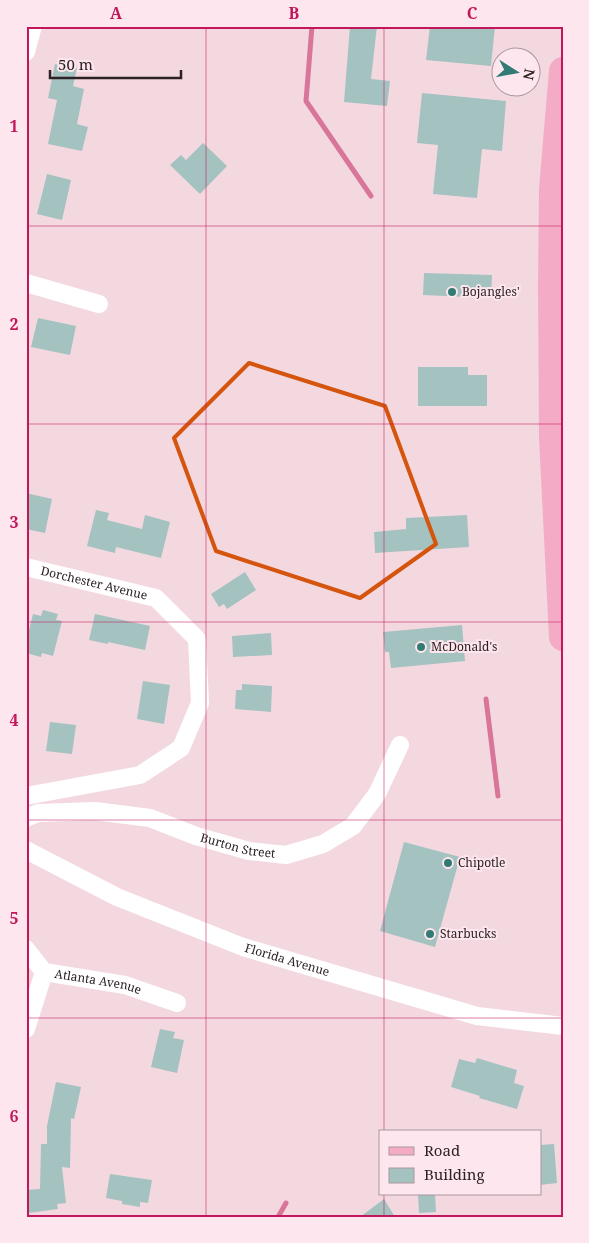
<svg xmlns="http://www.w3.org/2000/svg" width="589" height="1243" font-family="'Noto Serif',serif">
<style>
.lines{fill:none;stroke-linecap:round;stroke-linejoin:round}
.stream{stroke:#d87599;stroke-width:5}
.building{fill:#a4c2bf}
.street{stroke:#fff;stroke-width:18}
.primary{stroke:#f4abc6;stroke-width:28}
.marked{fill:none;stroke:#d5540e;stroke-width:4;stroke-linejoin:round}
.grid{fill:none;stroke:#c2185b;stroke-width:1;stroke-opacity:0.55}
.poi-dot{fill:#327a74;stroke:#fde6ed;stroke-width:2}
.labels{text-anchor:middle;stroke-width:4;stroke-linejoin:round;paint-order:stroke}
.poi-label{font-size:12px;fill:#2c2225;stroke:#fde6ed;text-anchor:start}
.street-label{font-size:12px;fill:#2c2225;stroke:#fde6ed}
.neatline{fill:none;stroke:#c2185b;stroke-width:2}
.grid-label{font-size:16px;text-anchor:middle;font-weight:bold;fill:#c2185b}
</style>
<rect width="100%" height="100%" fill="#f4d8e0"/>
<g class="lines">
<g class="stream">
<polyline points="312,26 306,101 371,196"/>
<polyline points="486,699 498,796"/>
<polyline points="278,1217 286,1203"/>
</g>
</g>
<g class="building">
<polygon points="350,26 377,26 371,79 390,81 387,106 344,102"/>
<polygon points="430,26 495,26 491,66 426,60"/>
<polygon points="55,64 77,68 73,86 84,89 77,124 88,127 82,151 48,144 57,100 48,98"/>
<polygon points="422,93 506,101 502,151 482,149 477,198 433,194 438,145 417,143"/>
<polygon points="203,143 227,166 200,194 170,165 181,155 186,160"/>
<polygon points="47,174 71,180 62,220 37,214"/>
<polygon points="424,273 492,275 491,298 423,295"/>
<polygon points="38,318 76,326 70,355 31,347"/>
<polygon points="418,367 468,367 468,375 487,375 487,406 418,406"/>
<polygon points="26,493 52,499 45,533 26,529"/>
<polygon points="96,510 109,513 107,520 142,529 145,515 170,522 161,558 116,547 115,553 87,546"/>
<polygon points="467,515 469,547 375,553 374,532 406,529 406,518"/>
<polygon points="245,572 256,590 227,609 224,604 219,607 211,594"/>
<polygon points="43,610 58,614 56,620 62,621 53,656 42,653 41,657 26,653 26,642 33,614 41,616"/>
<polygon points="95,614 150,626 145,650 108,642 108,644 89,640"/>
<polygon points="462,625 465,661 391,668 389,652 385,652 383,632"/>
<polygon points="271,633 272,655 233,657 232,636"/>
<polygon points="143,681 170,685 164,724 137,719"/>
<polygon points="242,684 272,686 271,712 235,709 236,690 242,690"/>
<polygon points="50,722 76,725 72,754 46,751"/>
<polygon points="404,842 460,857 435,947 380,931"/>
<polygon points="160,1029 175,1032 173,1038 184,1040 177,1073 151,1067"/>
<polygon points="477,1058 517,1070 514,1083 524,1086 517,1109 479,1098 480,1096 451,1087 459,1059 475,1063"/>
<polygon points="56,1082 81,1087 74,1119 71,1118 70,1168 62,1167 66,1203 57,1204 58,1209 28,1213 28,1210 26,1210 26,1190 40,1189 41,1144 47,1144 47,1126"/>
<polygon points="554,1144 557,1183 540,1185 540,1145"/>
<polygon points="110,1174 152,1180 148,1203 140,1202 140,1207 122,1204 122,1201 106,1198"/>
<polygon points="418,1194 435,1194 436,1212 419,1213"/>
<polygon points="384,1199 395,1217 360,1217"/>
</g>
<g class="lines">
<g class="street">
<polyline points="26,52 33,26"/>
<polyline points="26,283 99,304"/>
<path id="s1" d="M 26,567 L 156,598 L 197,639 L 200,703 L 181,748 L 140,775 L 26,796"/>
<path id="s2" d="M 26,818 L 38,813 L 95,811 L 150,818 L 196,836 L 249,851 L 286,855 L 323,844 L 353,826 L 377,794 L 400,745"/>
<path id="s3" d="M 26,850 L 117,897 L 243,947 L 477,1016 L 563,1026"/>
<path id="s4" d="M 26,949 L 44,972 L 125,985 L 177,1003"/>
<polyline points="26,1029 44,972"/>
</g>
<polyline class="primary" points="563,71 553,189 552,286 553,437 563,637"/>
</g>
<path class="marked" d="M 249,363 L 385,406 L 436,544 L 360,598 L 216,551 L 174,438 Z"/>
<path class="grid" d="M 206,26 L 206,1217M 384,26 L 384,1132M 26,226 L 563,226M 26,424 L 563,424M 26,622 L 563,622M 26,820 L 563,820M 26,1018 L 563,1018M 384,1194 L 384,1217"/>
<g class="poi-dot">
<circle cx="452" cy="292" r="5"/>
<circle cx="421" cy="647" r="5"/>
<circle cx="448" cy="863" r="5"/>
<circle cx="430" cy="934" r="5"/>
</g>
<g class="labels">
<g class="poi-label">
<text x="462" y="296">Bojangles'</text>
<text x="431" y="651">McDonald's</text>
<text x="458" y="867">Chipotle</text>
<text x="440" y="938">Starbucks</text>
</g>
<g class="street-label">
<text dy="4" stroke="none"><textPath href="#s1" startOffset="70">Dorchester Avenue</textPath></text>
<text dy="4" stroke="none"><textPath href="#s2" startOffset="218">Burton Street</textPath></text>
<text dy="4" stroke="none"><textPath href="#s3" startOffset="284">Florida Avenue</textPath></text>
<text dy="4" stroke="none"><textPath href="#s4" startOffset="84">Atlanta Avenue</textPath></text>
</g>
</g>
<rect width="589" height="1243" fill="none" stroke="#fde6ed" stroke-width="55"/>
<rect x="379" y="1130" width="162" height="65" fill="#fde6ed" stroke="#a9989d"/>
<rect x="389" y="1147" width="25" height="8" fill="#f4abc6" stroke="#a9989d"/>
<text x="424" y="1156" font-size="15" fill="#2c2225">Road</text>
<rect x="389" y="1168" width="25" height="15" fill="#a4c2bf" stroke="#a9989d"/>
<text x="424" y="1180" font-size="15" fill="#2c2225">Building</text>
<g transform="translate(516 72) rotate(101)"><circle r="24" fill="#fde6ed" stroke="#a9989d"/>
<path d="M0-4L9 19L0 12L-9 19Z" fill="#327a74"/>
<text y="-8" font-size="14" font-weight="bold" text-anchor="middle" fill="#2c2225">N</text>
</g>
<path d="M50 70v8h131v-8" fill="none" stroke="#2c2225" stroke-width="2.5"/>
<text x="58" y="70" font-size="15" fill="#2c2225" stroke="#fde6ed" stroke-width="4" paint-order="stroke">50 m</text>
<rect x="28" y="28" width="534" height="1188" class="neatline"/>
<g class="grid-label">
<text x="116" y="19">A</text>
<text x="294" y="19">B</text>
<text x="472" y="19">C</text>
<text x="14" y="132">1</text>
<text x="14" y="330">2</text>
<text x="14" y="528">3</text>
<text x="14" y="726">4</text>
<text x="14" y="924">5</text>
<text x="14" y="1122">6</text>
</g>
</svg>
